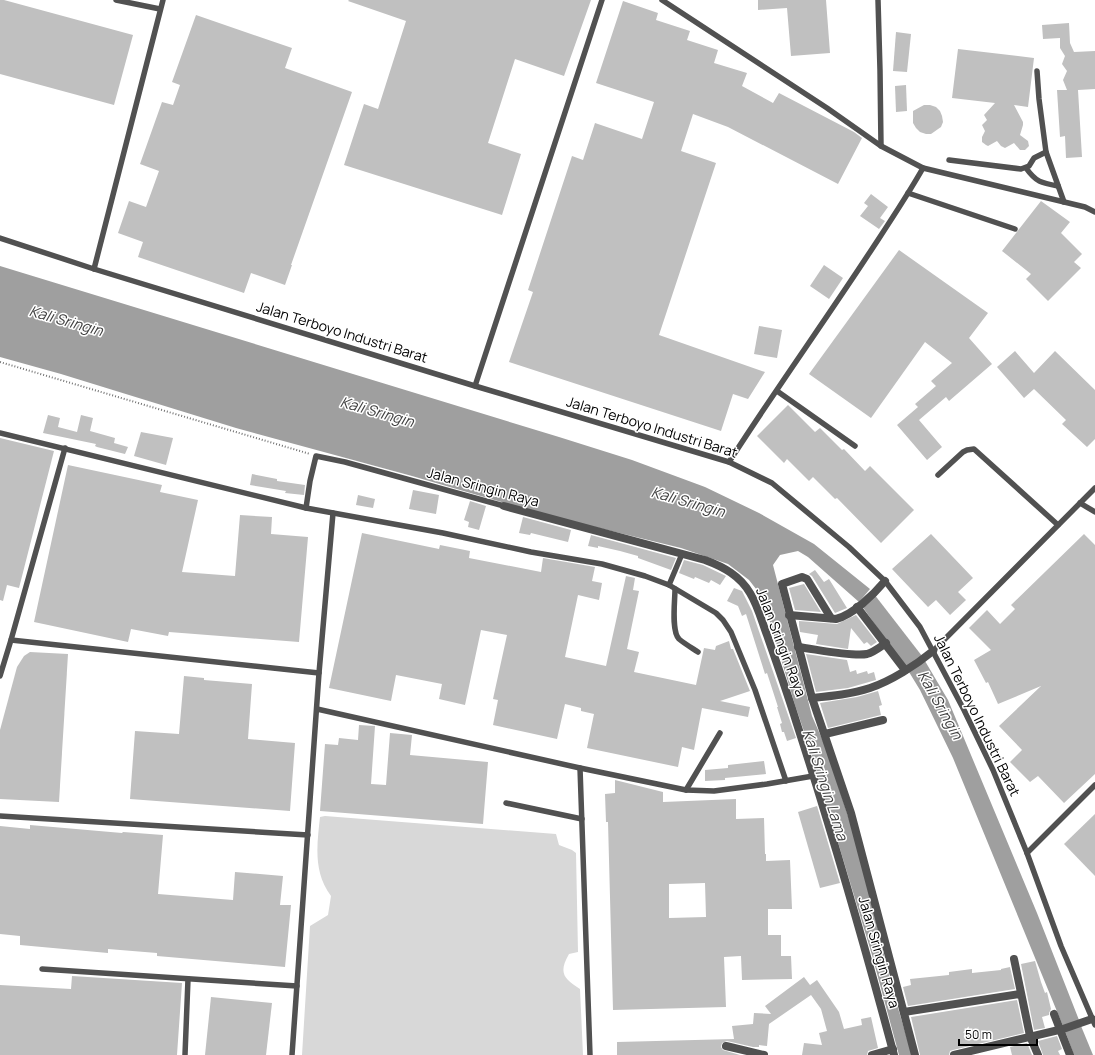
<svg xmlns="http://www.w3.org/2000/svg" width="1095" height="1055" font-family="Manrope,sans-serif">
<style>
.green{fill:#d8d8d8}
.water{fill:#9f9f9f}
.building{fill:#c0c0c0;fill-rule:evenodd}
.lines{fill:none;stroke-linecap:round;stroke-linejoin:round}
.path{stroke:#737373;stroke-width:2;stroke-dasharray:1 2;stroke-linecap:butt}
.lane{stroke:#515151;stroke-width:5.5}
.street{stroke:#515151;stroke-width:8}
.labels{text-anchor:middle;stroke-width:3;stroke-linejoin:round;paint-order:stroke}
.street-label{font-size:14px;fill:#000;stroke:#fff}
.water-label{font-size:15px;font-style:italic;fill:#404040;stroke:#fff}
</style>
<rect width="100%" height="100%" fill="#fff"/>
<path class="green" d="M 325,816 L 556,834 L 559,845 L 572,850 L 576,853 L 578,952 L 569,954 C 558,973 564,979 580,989 L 583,1055 L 302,1055 L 310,926 L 328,915 L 331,896 C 313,872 317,845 320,817 Z"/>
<g class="water">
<polygon points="0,266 559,437 632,460 705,487 759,513 814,544 870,589 859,602 808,557 798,551 780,555 773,565 812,716 826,748 859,850 892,988 912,1055 899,1055 872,955 809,746 795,705 769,619 760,594 749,580 728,564 681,548 550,516 412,476 236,428 61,374 0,357"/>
<polygon points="874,594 922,656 905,667 862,606"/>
<polygon points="925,661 948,700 1037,913 1079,1020 1063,1026 953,758 920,690 909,672"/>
<polygon points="1081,1026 1093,1055 1074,1055 1065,1031"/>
</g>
<g class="building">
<polygon points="0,0 4,0 133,35 114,105 0,74"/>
<polygon points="349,0 591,0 564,76 515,59 488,143 521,154 502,215 344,165 364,104 378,109 406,21 348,1"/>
<polygon points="758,0 826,0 830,53 791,56 787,8 758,10"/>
<polygon points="623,1 658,13 656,20 690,31 687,40 718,50 714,63 747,73 742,86 773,103 779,93 854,132 862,138 838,184 728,127 693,114 681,151 716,163 659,335 765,372 748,399 733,394 721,431 509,362 533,292 528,290 572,156 583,160 595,123 642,139 654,102 596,83"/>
<polygon points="196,15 292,48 285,68 352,92 291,265 292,265 285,285 251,273 244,293 138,257 143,242 118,233 129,201 146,207 159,171 140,164 162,102 173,105 180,85 172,82"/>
<polygon points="1069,23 1070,43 1074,52 1095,51 1095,89 1078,90 1082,157 1066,158 1065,136 1060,137 1057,90 1067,90 1063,80 1067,71 1062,64 1065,56 1060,48 1060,38 1043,39 1042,25"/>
<polygon points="896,32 911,34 907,72 893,71"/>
<polygon points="958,49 1034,58 1028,107 1014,105 1023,122 1023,125 1020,135 1028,141 1029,146 1025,150 1020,150 1014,143 1005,148 1001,146 997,141 988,146 986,145 982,142 982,137 985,131 982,125 987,120 984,115 995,103 952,98"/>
<polygon points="906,85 907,111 896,112 895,86"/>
<polygon points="924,105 930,105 936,107 940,111 942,116 943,122 941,127 931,134 926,134 920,132 916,128 913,123 913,111"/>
<polygon points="871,194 888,207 880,218 885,221 879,229 860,216 868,206 864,203"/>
<polygon points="1041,201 1070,222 1061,233 1082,254 1074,262 1081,268 1048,301 1026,279 1031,274 1002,251"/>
<polygon points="899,250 988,313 969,338 992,364 949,401 946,397 919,420 942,447 927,460 897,425 918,407 915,404 936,386 931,381 952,363 925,342 871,418 809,374"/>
<polygon points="824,265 843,278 829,299 810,286"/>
<polygon points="759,326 782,330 777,358 754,354"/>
<polygon points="1015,351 1034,373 1055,351 1095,390 1095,439 1087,447 1062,424 1066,420 1034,389 1024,398 997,367"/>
<polygon points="788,405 815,432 820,428 842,450 844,449 865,471 870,466 914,510 881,543 837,498 835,499 813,477 809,481 787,459 784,463 757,436"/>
<polygon points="48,415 60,418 58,427 77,432 81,415 93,418 90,431 115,438 114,443 128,447 125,454 97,447 95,446 96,444 43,433"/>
<polygon points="141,432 173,438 166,465 134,456"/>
<polygon points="0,438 54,451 19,588 7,585 3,601 0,600"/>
<polygon points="68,465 162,485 160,492 198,500 182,572 235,576 240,515 272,517 271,534 308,537 299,642 169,632 168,636 131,629 128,642 34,622"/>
<polygon points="252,474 277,479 277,481 305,485 304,495 285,493 286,491 250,485"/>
<polygon points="413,490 439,495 436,514 409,509"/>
<polygon points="358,495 375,499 373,508 356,505"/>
<polygon points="470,501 486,506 479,530 468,527 469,522 464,520"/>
<polygon points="523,517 571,530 568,542 531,533 530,535 519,533"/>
<polygon points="362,533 439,549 440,545 470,551 469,558 541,572 543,558 595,567 592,581 602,583 599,600 578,595 565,657 606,666 626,576 635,578 633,590 639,591 627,649 639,652 634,672 696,685 704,648 715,650 716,646 729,641 731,649 733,649 750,691 720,701 750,707 748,717 702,708 694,750 682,747 678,767 587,748 594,714 581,711 581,708 565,704 557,739 493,725 498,700 493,699 507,635 481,630 465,705 439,699 442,684 396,675 391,701 329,688"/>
<polygon points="931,534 973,578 958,592 966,600 950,615 936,600 928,607 892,569"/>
<polygon points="1084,534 1095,545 1095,774 1064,803 1038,776 1030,782 1010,762 1022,750 999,726 1041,686 998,704 988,682 986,683 974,660 991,650 969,628 987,610 1000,624 1015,609 1011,605"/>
<polygon points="591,535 676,558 671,570 638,558 638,556 620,551 598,546 598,548 588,546"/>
<polygon points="684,560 703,565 726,576 720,585 711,580 709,583 695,577 694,579 679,573"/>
<polygon points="815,570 824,582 829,579 847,608 835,613 812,576 809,574"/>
<polygon points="804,584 821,612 795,610 789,588"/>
<polygon points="734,588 742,591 752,611 796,738 787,741 784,732 782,732 780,724 782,723 777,707 778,707 767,673 765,674 746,614 742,616 738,606 727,601"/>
<polygon points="856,615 877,642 871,646 867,642 864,644 851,628 848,649 816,644 818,635 800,632 799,625 799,621 837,624"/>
<polygon points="30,652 68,654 59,802 0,799 0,730 17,667 24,656"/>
<polygon points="806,654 847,660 850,672 856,670 857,674 867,671 868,674 874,672 876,680 848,688 816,692"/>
<polygon points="184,676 204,678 204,680 252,684 248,739 295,743 290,811 130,799 135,731 179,734"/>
<polygon points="878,691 882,705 879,706 881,715 828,728 820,703 857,697"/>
<polygon points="359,725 375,726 371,784 386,785 390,733 412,735 410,755 488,762 483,824 320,811 325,744 338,745 339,738 358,740"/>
<polygon points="764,761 766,774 725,778 725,780 705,781 705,770 728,768 728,765"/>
<path d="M 615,780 L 663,792 L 663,802 L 736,799 L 736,819 L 764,818 L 765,854 L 766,854 L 766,861 L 790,860 L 792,909 L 768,909 L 768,935 L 781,935 L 781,956 L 791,956 L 792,979 L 742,980 L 741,956 L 724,957 L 726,1007 L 613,1010 L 608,822 L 606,822 L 605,794 L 615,793 ZM 705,883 L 706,917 L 669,918 L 669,884 Z"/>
<polygon points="817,806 840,883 820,888 798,812"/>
<polygon points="1095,814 1095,876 1064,844"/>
<polygon points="30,825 122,833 123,832 163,835 158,894 233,900 235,872 283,876 280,905 291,905 285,967 157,956 157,953 108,949 108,953 20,945 20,936 0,934 0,826 30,829"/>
<polygon points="1035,961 1041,982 1045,993 1047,992 1051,1009 1049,1013 1049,1015 1042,1017 1045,1028 1034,1030 1021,964"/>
<polygon points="1010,967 1015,989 908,1006 903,987 911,985 910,979 949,975 949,972 972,969 972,973 1001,970 1001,969"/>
<polygon points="72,976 182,983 177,1055 0,1055 0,985 71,989"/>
<polygon points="804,977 810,985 817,980 839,1012 844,1029 862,1025 861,1019 871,1017 878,1048 868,1051 867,1055 802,1055 804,1043 822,1045 819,1033 827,1031 821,1009 811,995 769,1024 767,1046 759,1045 759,1047 753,1047 727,1041 722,1043 721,1047 723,1050 740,1055 617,1055 617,1042 734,1039 732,1026 753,1024 754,1013 771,1014 765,1006"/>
<polygon points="211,997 272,1003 266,1055 205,1055"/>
<polygon points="1017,1000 1024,1033 953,1050 950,1051 949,1055 920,1055 911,1017"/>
<polygon points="1057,1036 1062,1049 1058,1051 1060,1055 1043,1055 1038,1041"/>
<polygon points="1027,1043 1032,1055 1012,1055 1010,1047"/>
</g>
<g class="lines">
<polyline class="path" points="0,362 310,454"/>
<g class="lane">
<polyline points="116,0 160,9"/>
<polyline points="662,0 827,108 881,146 923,168 1085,207 1095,212"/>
<polyline points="878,0 880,70 881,146"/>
<polyline points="1037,71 1039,99 1046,152 1064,202"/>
<polyline points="949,160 1021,169 1029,166 1034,158 1046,152"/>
<path d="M 1026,168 C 1036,182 1041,183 1058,186"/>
<polyline points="908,193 1015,229"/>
<polyline points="0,238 94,269 475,386 729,462 772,483 849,547 885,581 920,627 964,710 993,770 1027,853 1061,946 1095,1025"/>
<polyline points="94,269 163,0"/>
<polyline points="475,386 602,0"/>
<polyline points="777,391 855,446"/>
<polyline points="0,433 306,508 443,533 531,552 602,564 645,576 669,585 682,554"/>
<path d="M 729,462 C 774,392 822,325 868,255 C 887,226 906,198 923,168"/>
<polyline points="938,475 963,452 967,450 974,449 1058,525"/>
<polyline points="1080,503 1095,512"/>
<polyline points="306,508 310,481 316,456 345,462 504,506"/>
<polyline points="669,585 716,613 723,620 731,632 755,690 786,781"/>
<path d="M 675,589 C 675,601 671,631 679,639 C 685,644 692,648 698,652"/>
<polyline points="11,640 319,673"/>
<polyline points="933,651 1095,488"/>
<polyline points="0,676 11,640 65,448"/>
<polyline points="317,709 580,768 686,790 714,791 767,784 813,776"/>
<polyline points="580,768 590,1055"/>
<polyline points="686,790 720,733"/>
<polyline points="506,803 582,819"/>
<polyline points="0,816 308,835"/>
<polyline points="1027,853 1095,785"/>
<polyline points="42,969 297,986"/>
<polyline points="185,1055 188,979"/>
<polyline points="292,1055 319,673 333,513"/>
</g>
<g class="street">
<path d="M 504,506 L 705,560 C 724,567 740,576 750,593 C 758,606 762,622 767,635 C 777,664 787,692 796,721 C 832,832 864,943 894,1055"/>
<polyline points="857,607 905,670"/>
<path d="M 789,615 L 836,619 C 853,615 874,594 885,581"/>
<polyline points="831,618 807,579 802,577 782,584 812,698 851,813 915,1055"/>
<path d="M 798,647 C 815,649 852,657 867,654 C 874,652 880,647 886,643"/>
<path d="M 812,698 C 832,696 852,694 870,688 C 891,681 916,665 933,651"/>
<polyline points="825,734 883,720"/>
<polyline points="1014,959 1030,1036 1038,1055"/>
<polyline points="904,1012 1020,994"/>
<polyline points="1054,1014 1070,1055"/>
<polyline points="726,1046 764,1055"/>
<polyline points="872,1055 893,1049"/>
<polyline points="954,1055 1063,1029 1092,1019"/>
</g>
</g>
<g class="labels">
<g class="street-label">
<text transform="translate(342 332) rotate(17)" y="5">Jalan Terboyo Industri Barat</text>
<text transform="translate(652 427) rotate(17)" y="5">Jalan Terboyo Industri Barat</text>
<text transform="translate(483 487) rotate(15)" y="5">Jalan Sringin Raya</text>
<text transform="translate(781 642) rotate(69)" y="5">Jalan Sringin Raya</text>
<text transform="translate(977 715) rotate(64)" y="5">Jalan Terboyo Industri Barat</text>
<text transform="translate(879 952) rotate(74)" y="5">Jalan Sringin Raya</text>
</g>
<g class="water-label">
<text transform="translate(66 321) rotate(16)" y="5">Kali Sringin</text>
<text transform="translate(377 412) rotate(16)" y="5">Kali Sringin</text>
<text transform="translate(688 502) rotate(16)" y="5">Kali Sringin</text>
<text transform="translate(940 705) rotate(61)" y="5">Kali Sringin</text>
<text transform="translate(825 785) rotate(72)" y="5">Kali Sringin Lama</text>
</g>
</g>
<path d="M959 1039v6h78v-6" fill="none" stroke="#000000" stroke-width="2"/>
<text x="965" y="1039" font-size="12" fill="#000000" stroke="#ffffff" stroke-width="3" paint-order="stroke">50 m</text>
</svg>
